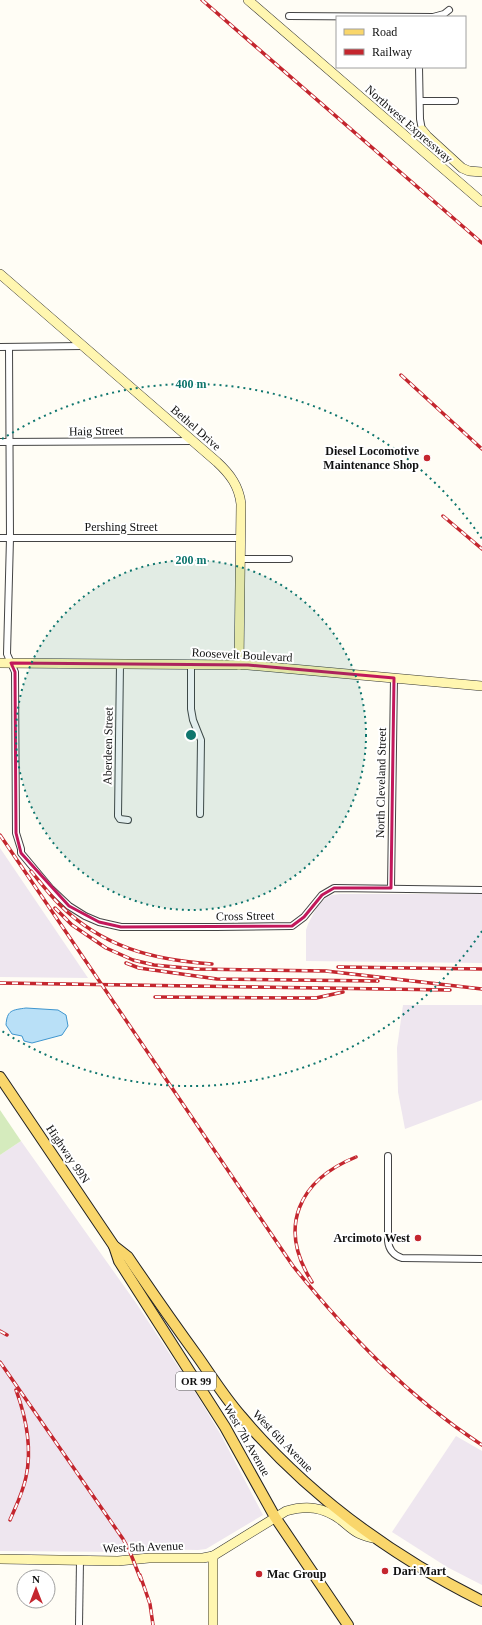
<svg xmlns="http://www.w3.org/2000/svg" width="482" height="1625" font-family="'Times New Roman',serif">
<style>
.industrial{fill:#eee6ef}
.green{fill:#d5ebbd}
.water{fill:#b9e0f7;stroke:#3f96cf}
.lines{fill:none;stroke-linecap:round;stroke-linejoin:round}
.street-casing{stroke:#444;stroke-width:8}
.secondary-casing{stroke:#333;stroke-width:10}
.primary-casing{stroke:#222;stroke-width:12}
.street{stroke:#fff;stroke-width:6}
.secondary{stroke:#fff6b0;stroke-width:9}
.primary{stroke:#f9d66b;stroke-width:10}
.rail-casing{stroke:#c4262e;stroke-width:3.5}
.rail{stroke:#fff;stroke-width:2;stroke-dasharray:6;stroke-linecap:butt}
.marked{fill:none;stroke:#c2185b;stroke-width:3;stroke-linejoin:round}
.ring{fill:none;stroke:#0f766e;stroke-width:2;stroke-dasharray:2 4}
.poi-dot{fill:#c4262e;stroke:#fff;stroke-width:1.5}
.labels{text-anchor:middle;stroke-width:4;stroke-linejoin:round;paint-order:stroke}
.shield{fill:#fff;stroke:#585858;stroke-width:1}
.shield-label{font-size:11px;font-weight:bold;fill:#111}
.street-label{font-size:12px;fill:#111;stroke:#fff}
.poi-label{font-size:12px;font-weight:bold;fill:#111;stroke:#fff;text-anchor:end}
.centre{fill:#0f766e;stroke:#fff;stroke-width:2}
.ring-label{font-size:12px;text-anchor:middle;font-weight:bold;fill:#0f766e;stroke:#fff;stroke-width:4;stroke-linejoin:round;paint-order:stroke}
</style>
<rect width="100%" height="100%" fill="#fffdf5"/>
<g class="industrial">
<polygon points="0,848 88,978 0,977"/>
<polygon points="340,894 482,894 482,963 306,961 306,930 308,924 318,905 326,898 332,895"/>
<polygon points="403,1005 482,1005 482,1100 405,1129 398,1092 397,1048"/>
<polygon points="21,1141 136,1303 197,1395 221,1435 263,1515 206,1549 198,1550 146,1549 121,1552 0,1551 0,1155"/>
<polygon points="456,1436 482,1451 482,1585 447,1567 392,1532"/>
</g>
<polygon class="green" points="0,1110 21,1141 0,1155"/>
<path class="water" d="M 26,1008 L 58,1010 L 66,1015 L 68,1026 L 62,1035 L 32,1043 L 24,1041 L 22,1036 L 12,1034 L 6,1025 C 7,1010 12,1010 26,1008 Z"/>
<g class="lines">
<defs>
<g id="street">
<polyline points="289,16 433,17 444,14 449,10"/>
<polyline points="419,67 420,119 422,130"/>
<polyline points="420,101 455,101"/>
<polyline points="0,347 83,346"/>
<polyline points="9,347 10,538 7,654 15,672 16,833 21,849 21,853 51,889 69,906 85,916 99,922 121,927 216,927 292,926 304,917 322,895 334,888 482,890"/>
<polyline points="0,442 192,441"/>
<polyline points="0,538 241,538"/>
<polyline points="241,559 289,559"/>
<polyline points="120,664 118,816 120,819 128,820"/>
<polyline points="191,665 191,709 193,720 201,740 200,814"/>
<polyline points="391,888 394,678"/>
<path d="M 388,1156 L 388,1241 C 389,1250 393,1255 402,1258 L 482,1259"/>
<polyline points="79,1625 80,1561"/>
</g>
<g id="secondary">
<polyline points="248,0 482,202"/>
<polyline points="422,130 427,136 462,168 469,171 482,172"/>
<path d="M 0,274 L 217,462 C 230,474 239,486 241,504 L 239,665"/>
<polyline points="0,663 248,665 482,686"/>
<path d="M 0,1559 L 118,1561 L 149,1558 L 203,1558 L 213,1556 L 286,1511 C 307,1505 323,1507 341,1520 C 346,1524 352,1530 358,1533 C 363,1535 368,1537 373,1538"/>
<polyline points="213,1625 213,1556"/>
</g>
<g id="primary">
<path d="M 0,1077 L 114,1246 L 128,1257 C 151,1291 174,1324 198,1357 C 212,1377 225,1398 241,1416 C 307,1494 390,1555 482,1601"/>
<polyline points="114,1246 119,1261 225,1427 275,1517 348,1625"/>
</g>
</defs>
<use href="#street" class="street-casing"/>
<use href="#secondary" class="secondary-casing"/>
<use href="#primary" class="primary-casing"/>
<use href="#street" class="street"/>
<use href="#secondary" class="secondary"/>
<use href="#primary" class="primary"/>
<defs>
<g id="rail">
<polyline points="202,0 482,243"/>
<polyline points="401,375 482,449"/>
<polyline points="443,516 482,549"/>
<path d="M 0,835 L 293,1266 C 348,1334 408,1397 482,1445"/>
<path d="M 31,871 C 40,882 49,894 59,904 C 102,947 153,960 212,964"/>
<polyline points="55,908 72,925 106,948 133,960 154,965 197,969 326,971 482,989"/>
<polyline points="126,963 139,968 217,979 378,981"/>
<polyline points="338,967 482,969"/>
<polyline points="0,983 450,990"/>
<polyline points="155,997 303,998 316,998 343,992"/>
<path d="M 312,1282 C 277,1227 299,1180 356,1157"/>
<polyline points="0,1331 7,1335"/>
<polyline points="0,1362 123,1539 130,1552 141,1580"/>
<path d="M 10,1520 C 16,1506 23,1492 26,1477 C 32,1449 26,1417 16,1390"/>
<polyline points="140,1575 150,1604 153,1625"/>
</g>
</defs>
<use href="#rail" class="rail-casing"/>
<use href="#rail" class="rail"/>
</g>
<path class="marked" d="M 11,663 L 248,665 L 394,678 L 391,888 L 334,888 L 322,895 L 304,917 L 292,926 L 121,927 L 99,922 L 69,906 L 21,853 L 16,833 L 15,672 Z"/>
<circle cx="191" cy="735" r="175" fill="#0f766e" fill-opacity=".12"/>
<g class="ring">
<circle cx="191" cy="735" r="175"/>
<path d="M482 931A351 351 0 0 1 2 1031M2 439A351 351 0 0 1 482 539"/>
</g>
<g class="poi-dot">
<circle cx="427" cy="458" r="4"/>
<circle cx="418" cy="1238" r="4"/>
<circle cx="385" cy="1571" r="4"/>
<circle cx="259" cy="1574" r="4"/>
</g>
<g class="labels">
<rect class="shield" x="176" y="1372" width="40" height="18" rx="3"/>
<g class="shield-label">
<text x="196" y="1385">OR 99</text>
</g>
<g class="street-label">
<text transform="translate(409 124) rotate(41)" y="4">Northwest Expressway</text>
<text transform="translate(196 428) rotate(41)" y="4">Bethel Drive</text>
<text transform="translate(96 431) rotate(-1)" y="4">Haig Street</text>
<text x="121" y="531">Pershing Street</text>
<text transform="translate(242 655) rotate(3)" y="4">Roosevelt Boulevard</text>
<text transform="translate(108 746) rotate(-89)" y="4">Aberdeen Street</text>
<text transform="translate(381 783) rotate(-89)" y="4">North Cleveland Street</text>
<text transform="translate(245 916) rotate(-1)" y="4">Cross Street</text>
<text transform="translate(68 1154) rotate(56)" y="4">Highway 99N</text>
<text transform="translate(247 1440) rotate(60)" y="4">West 7th Avenue</text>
<text transform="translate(283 1441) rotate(46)" y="4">West 6th Avenue</text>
<text transform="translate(143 1547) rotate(-2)" y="4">West 5th Avenue</text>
</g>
<g class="poi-label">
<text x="419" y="455">Diesel Locomotive<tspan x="419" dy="14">Maintenance Shop</tspan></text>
<text x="410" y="1242">Arcimoto West</text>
<text x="393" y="1575" text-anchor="start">Dari Mart</text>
<text x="267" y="1578" text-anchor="start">Mac Group</text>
</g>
</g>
<circle cx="191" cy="735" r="6" class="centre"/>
<g class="ring-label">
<text x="191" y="388">400 m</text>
<text x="191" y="564">200 m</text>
</g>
<rect x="336" y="16" width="130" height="52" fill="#ffffff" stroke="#a0a0a0"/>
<rect x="344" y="29" width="20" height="6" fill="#f9d66b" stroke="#a0a0a0"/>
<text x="372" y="36" font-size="12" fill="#111111">Road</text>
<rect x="344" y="49" width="20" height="6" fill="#c4262e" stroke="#a0a0a0"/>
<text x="372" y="56" font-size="12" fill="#111111">Railway</text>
<g transform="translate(36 1589)"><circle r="19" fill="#ffffff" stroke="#a0a0a0"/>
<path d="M0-3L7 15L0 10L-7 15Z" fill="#c4262e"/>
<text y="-6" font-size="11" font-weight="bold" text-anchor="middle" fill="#111111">N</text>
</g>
</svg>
